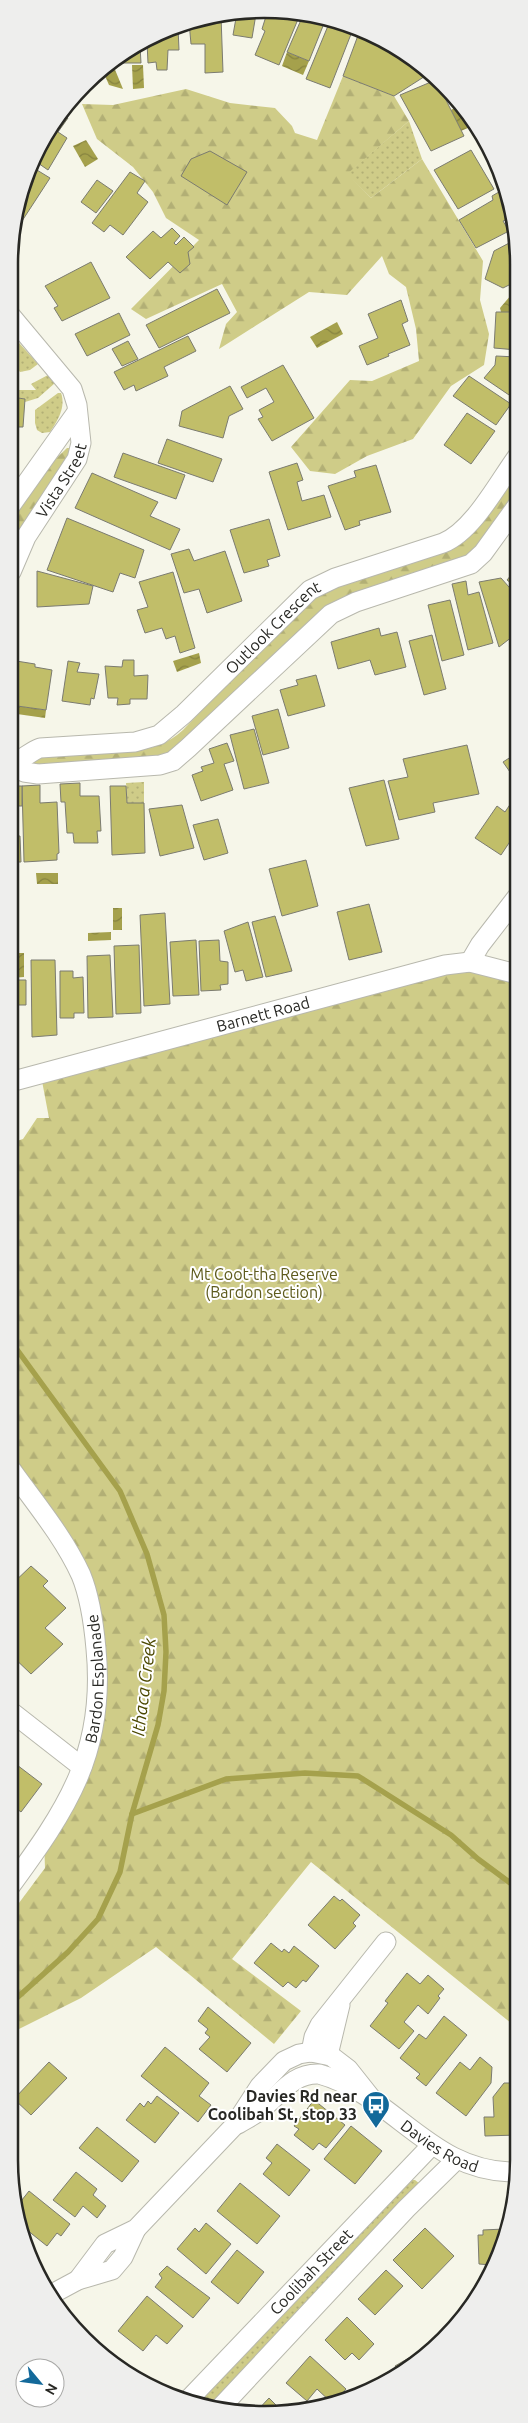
<svg xmlns="http://www.w3.org/2000/svg" width="528" height="2423" font-family="Ubuntu,sans-serif">
<style>
.grass{fill:url(#grass-dots)}
.forest{fill:url(#forest-firs)}
.water{fill:url(#water-waves)}
.lines{fill:none;stroke-linecap:round;stroke-linejoin:round}
.stream{stroke:#a5a14c;stroke-width:5.5}
.building{fill:#c1be69;stroke:#7b7b70}
.street-casing{stroke:#b8b8ad;stroke-width:21}
.street{stroke:#fff;stroke-width:19}
.labels{text-anchor:middle;stroke-width:4;stroke-linejoin:round;paint-order:stroke}
.street-label{font-size:16px;fill:#282824;stroke:#fff}
.park-label{font-size:16px;fill:#5d5a1c;stroke:#fff}
.poi-label{font-size:16px;font-weight:bold;fill:#282824;stroke:#fff;text-anchor:end}
.water-label{font-size:18px;font-style:italic;fill:#4b4801;stroke:#fff}
.rim{fill:none;stroke:#282824;stroke-width:2.5}
</style>
<defs>
<pattern id="grass-dots" width="8" height="8" patternUnits="userSpaceOnUse" patternTransform="scale(1.25)"><rect width="8" height="8" fill="#cfcc88"/><path d="M2 2h.1M6 6h.1" fill="none" stroke="#b2af75" stroke-width="1.8" stroke-linecap="round"/></pattern>
<pattern id="forest-firs" width="22" height="20" patternUnits="userSpaceOnUse" patternTransform="scale(1.25)"><rect width="22" height="20" fill="#cfcc88"/><path d="M5 1l3.5 6h-7zM16 11l3.5 6h-7z" fill="#b2af75"/></pattern>
<pattern id="water-waves" width="16" height="10" patternUnits="userSpaceOnUse" patternTransform="scale(1.25)"><rect width="16" height="10" fill="#a5a14c"/><path d="M0 5q4-4 8 0t8 0" fill="none" stroke="#86833f"/></pattern>
</defs>
<rect width="100%" height="100%" fill="#f6f6e9"/>
<g class="grass">
<polygon points="409,121 422,159 371,198 346,174"/>
<polygon points="11,334 38,364 30,370 20,372 11,361"/>
<polygon points="48,375 55,383 38,398 25,402 25,399 11,397 11,392 15,392 15,390 36,390 31,384"/>
<path d="M 58,393 L 61,393 C 66,407 58,420 50,432 L 42,433 L 37,430 L 35,423 L 35,410 Z"/>
<polygon points="144,782 144,803 127,803 126,783"/>
<polygon points="409,2180 415,2180 420,2184 213,2405 199,2401"/>
</g>
<g class="forest">
<polygon points="343,76 394,96 409,121 347,174 371,198 422,159 483,261 480,300 489,334 484,365 451,386 413,439 367,456 335,474 310,471 291,447 350,380 372,381 419,361 416,329 406,287 389,274 382,256 347,295 309,292 219,349 226,324 237,312 222,284 146,319 131,309 199,240 166,218 153,192 133,167 97,139 82,104 113,105 186,89 230,103 275,108 292,126 295,133 317,140"/>
<polygon points="67,448 72,448 70,457 11,555 11,517 40,474"/>
<path d="M 517,474 L 517,495 L 480,545 L 465,558 L 378,588 L 168,755 L 23,766 L 29,759 C 48,757 68,754 87,753 C 123,750 155,756 183,730 L 301,606 L 325,589 L 462,543 L 482,521 Z"/>
<polygon points="464,969 517,980 517,2028 311,1862 232,1959 301,2011 274,2044 156,1947 81,1998 9,2034 9,1926 16,1907 45,1868 44,1841 92,1753 87,1577 10,1460 10,1143 23,1139 37,1118 49,1118 42,1081"/>
</g>
<g class="water">
<polygon points="287,52 309,61 303,75 282,66"/>
<polygon points="111,60 123,89 109,85 102,69"/>
<polygon points="132,65 143,65 144,88 133,89"/>
<polygon points="458,106 470,127 461,131 451,110"/>
<polygon points="86,140 98,159 85,167 73,146"/>
<polygon points="517,292 517,310 510,309 510,312 501,312 500,308 511,295"/>
<polygon points="337,322 343,334 317,348 310,337"/>
<polygon points="199,653 201,663 177,672 173,661"/>
<polygon points="10,705 46,710 45,718 10,713"/>
<polygon points="36,873 58,873 58,884 37,884"/>
<rect x="113" y="908" width="9" height="22"/>
<polygon points="111,932 111,940 88,941 88,933"/>
<polygon points="10,953 24,953 24,977 10,978"/>
</g>
<g class="lines">
<g class="stream">
<polyline points="132,1814 226,1779 305,1773 358,1776 451,1835 478,1859 517,1888"/>
<polyline points="9,2005 68,1952 98,1919 120,1872 132,1814 158,1725 164,1691 166,1652 164,1615 147,1554 120,1491 10,1340"/>
</g>
</g>
<g class="building">
<polygon points="298,11 301,12 279,65 255,55 265,31 262,29 267,13"/>
<polygon points="304,13 325,21 309,61 287,52"/>
<polygon points="256,14 252,38 233,35 236,18 229,15"/>
<polygon points="221,16 223,72 205,73 205,44 191,44 189,22 198,17"/>
<polygon points="330,21 353,29 330,88 306,79"/>
<polygon points="178,27 179,50 168,50 167,70 157,70 156,62 148,63 147,42"/>
<polygon points="360,30 377,35 430,73 394,96 343,76"/>
<polygon points="140,46 141,63 116,63 115,59"/>
<polygon points="438,79 451,93 444,96 464,136 431,151 400,95"/>
<polygon points="62,115 68,118 58,132 67,138 48,170 35,161 43,136"/>
<polygon points="471,150 494,189 458,209 434,170"/>
<polygon points="210,151 247,172 227,205 181,176 191,159"/>
<polygon points="32,167 50,178 22,221 16,216"/>
<polygon points="130,172 145,181 137,193 148,202 123,235 110,225 104,232 92,223"/>
<polygon points="97,180 113,191 96,213 81,202"/>
<polygon points="504,189 512,213 506,216 508,219 503,221 509,231 476,248 459,220 493,200 492,196"/>
<polygon points="172,228 180,236 174,243 176,245 184,237 194,247 188,252 190,264 180,273 168,262 150,279 126,257 153,231 161,238"/>
<polygon points="513,241 517,248 517,281 503,288 485,279 494,251"/>
<polygon points="91,262 110,298 62,321 54,308 58,306 45,286"/>
<polygon points="217,289 230,313 159,348 146,325"/>
<polygon points="401,300 408,321 402,324 410,345 388,354 389,356 367,365 359,346 378,338 368,314"/>
<polygon points="510,308 517,310 517,350 494,348 496,312 510,312"/>
<polygon points="119,313 130,335 87,356 75,334"/>
<polygon points="188,336 196,351 164,367 168,376 136,391 134,385 124,390 114,372"/>
<polygon points="128,341 138,359 122,366 112,349"/>
<polygon points="496,356 517,357 517,390 512,397 484,378 495,365"/>
<polygon points="283,365 314,418 272,441 258,419 263,417 259,410 274,402 266,388 247,398 241,387"/>
<rect x="11" y="371" width="4" height="21"/>
<polygon points="469,376 511,404 496,425 453,396"/>
<polygon points="230,386 243,409 229,416 223,438 179,426 182,411"/>
<polygon points="11,397 25,399 23,427 11,427"/>
<polygon points="467,413 495,431 471,464 444,445"/>
<polygon points="167,439 222,459 213,482 158,463"/>
<polygon points="123,453 185,475 176,499 114,477"/>
<polygon points="297,463 303,480 297,482 302,501 324,495 331,517 288,530 269,472"/>
<polygon points="376,465 391,512 359,521 360,525 345,530 328,486 356,477 354,471"/>
<polygon points="92,473 158,502 150,516 180,529 170,550 75,508"/>
<polygon points="67,518 144,550 135,578 120,573 113,592 47,570"/>
<polygon points="269,519 280,556 267,560 269,566 244,573 230,530"/>
<polygon points="189,549 194,561 225,551 242,601 207,613 199,589 184,593 171,554"/>
<polygon points="517,568 517,588 507,580"/>
<polygon points="37,571 93,586 89,604 37,607"/>
<polygon points="173,572 195,648 180,653 175,636 166,639 162,628 145,633 137,610 148,607 139,582"/>
<polygon points="501,578 517,596 517,633 499,647 479,582"/>
<polygon points="466,581 468,595 479,592 493,643 468,650 452,584"/>
<polygon points="450,600 464,655 442,661 428,605"/>
<polygon points="379,628 381,636 397,632 406,667 375,675 370,660 338,669 331,642"/>
<polygon points="432,635 446,689 424,695 409,641"/>
<polygon points="10,660 35,664 35,667 52,670 46,710 10,705"/>
<polygon points="123,660 134,660 134,676 148,675 147,699 130,699 130,704 117,705 118,698 108,698 105,666 122,667"/>
<polygon points="68,661 80,663 77,672 99,674 94,699 91,698 90,705 62,701"/>
<polygon points="316,675 325,706 288,716 280,690 298,685 296,680"/>
<polygon points="278,709 289,748 263,755 252,716"/>
<polygon points="254,729 269,783 244,789 230,735"/>
<polygon points="227,743 234,761 224,764 233,790 201,801 192,775 203,771 201,767 214,763 209,749"/>
<polygon points="467,745 479,794 433,803 435,812 399,820 388,781 408,777 403,759"/>
<polygon points="517,753 517,782 503,762"/>
<polygon points="384,780 399,839 366,846 349,788"/>
<polygon points="80,783 80,796 99,796 101,831 97,831 98,843 74,843 73,833 67,833 65,802 61,802 60,784"/>
<polygon points="40,785 40,803 57,802 59,853 57,854 57,860 24,862 22,786"/>
<rect x="10" y="786" width="12" height="20"/>
<polygon points="110,786 126,786 127,803 144,803 145,853 112,855"/>
<polygon points="513,800 517,803 517,831 501,855 475,838 497,806 505,812"/>
<polygon points="182,805 194,848 160,856 149,809"/>
<polygon points="10,812 15,812 16,836 20,836 21,862 10,862"/>
<polygon points="218,819 228,853 204,860 193,825"/>
<polygon points="306,860 318,906 282,916 269,869"/>
<polygon points="369,904 382,952 349,960 337,912"/>
<polygon points="165,913 170,1004 144,1006 140,915"/>
<polygon points="275,916 292,971 266,977 252,922"/>
<polygon points="248,922 263,977 246,981 243,970 235,972 224,931"/>
<polygon points="196,940 199,995 173,996 170,942"/>
<polygon points="219,940 220,961 228,962 228,984 220,985 221,990 201,991 199,941"/>
<polygon points="139,945 141,1013 116,1014 114,946"/>
<polygon points="110,955 113,1017 88,1018 87,956"/>
<polygon points="31,960 55,960 57,1035 32,1037"/>
<polygon points="60,971 73,971 73,978 83,977 84,1013 74,1013 74,1018 60,1018"/>
<polygon points="10,980 26,980 26,1005 17,1005 17,1018 10,1018"/>
<polygon points="31,1566 48,1581 43,1586 66,1608 45,1628 63,1644 31,1674 9,1653 9,1614 17,1607 9,1600 9,1587"/>
<polygon points="17,1765 42,1784 21,1812 12,1805 9,1808 9,1775"/>
<polygon points="334,1896 340,1901 342,1899 360,1915 353,1923 356,1926 335,1949 308,1925"/>
<polygon points="271,1943 282,1952 284,1949 289,1953 294,1946 319,1966 306,1982 303,1980 296,1988 288,1982 283,1987 254,1963"/>
<polygon points="407,1973 420,1984 428,1975 444,1989 438,1996 440,1998 428,2014 418,2005 404,2022 414,2031 399,2049 370,2026 388,2003 385,2001"/>
<polygon points="208,2007 251,2043 227,2072 199,2049 210,2037 205,2033 208,2029 198,2021"/>
<polygon points="444,2016 467,2035 426,2086 416,2078 420,2074 400,2058 419,2034 426,2039"/>
<polygon points="165,2047 209,2083 199,2096 211,2105 198,2122 141,2076"/>
<polygon points="480,2057 492,2067 491,2083 466,2116 436,2093 460,2062 470,2070"/>
<polygon points="49,2062 67,2078 31,2115 14,2099"/>
<polygon points="504,2083 517,2083 517,2135 485,2136 484,2117 494,2117 493,2097"/>
<polygon points="157,2096 179,2113 155,2143 126,2120 140,2103 144,2107 148,2101 151,2104"/>
<polygon points="314,2100 345,2125 326,2148 319,2143 313,2150 294,2135 299,2129 294,2126"/>
<polygon points="351,2126 382,2151 355,2184 324,2159"/>
<polygon points="97,2127 139,2161 122,2182 79,2148"/>
<polygon points="9,2130 16,2136 9,2143"/>
<polygon points="277,2144 310,2170 289,2196 263,2174 272,2163 266,2158"/>
<polygon points="76,2172 97,2189 93,2195 106,2206 97,2218 83,2206 75,2217 53,2200"/>
<polygon points="240,2183 280,2216 257,2244 217,2211"/>
<polygon points="29,2191 70,2224 61,2236 57,2233 47,2246 22,2226 18,2205"/>
<polygon points="206,2223 231,2244 206,2274 177,2249 195,2228 199,2232"/>
<polygon points="425,2228 454,2256 422,2289 393,2260"/>
<polygon points="504,2229 492,2265 479,2264 478,2235 483,2235 483,2230"/>
<polygon points="237,2250 264,2272 238,2304 211,2282"/>
<polygon points="167,2266 210,2298 193,2318 155,2287 162,2278 159,2274"/>
<polygon points="386,2270 403,2286 375,2315 358,2299"/>
<polygon points="147,2296 183,2326 167,2344 156,2335 143,2351 118,2331"/>
<polygon points="347,2317 374,2344 359,2360 352,2353 345,2360 325,2340"/>
<polygon points="438,2341 420,2361 399,2372 395,2366"/>
<polygon points="310,2356 346,2389 333,2404 317,2389 307,2401 286,2383"/>
<polygon points="269,2398 281,2410 255,2413"/>
</g>
<g class="lines">
<defs>
<g id="street">
<polyline points="11,505 77,412"/>
<path id="s1" d="M 11,572 L 26,537 L 77,459 L 81,443 L 77,405 L 72,389 L 11,316"/>
<path id="s2" d="M 10,763 C 20,763 30,751 40,748 L 135,742 L 159,735 L 184,714 L 310,590 L 335,578 L 443,543 C 473,531 498,483 517,457"/>
<polyline points="14,763 24,772 38,774 160,765 173,761 188,748 331,614 356,602 471,564 483,553 517,506"/>
<polyline points="470,962 480,945 517,897"/>
<path id="s3" d="M 10,1082 L 445,965 L 470,962 L 517,974"/>
<polyline points="9,1710 82,1767"/>
<path id="s4" d="M 9,1888 C 67,1809 106,1752 96,1649 C 94,1626 90,1597 81,1575 C 63,1536 35,1503 10,1468"/>
<polyline points="311,2052 314,2037 320,2025 386,1942"/>
<polyline points="328,2055 340,2005"/>
<path id="s5" d="M 238,2124 C 246,2119 257,2114 264,2107 C 282,2092 294,2073 319,2074 C 395,2095 431,2174 517,2172"/>
<polyline points="78,2280 105,2244 136,2229 234,2126 260,2086 284,2061 299,2054 311,2052 331,2056 348,2069 371,2098"/>
<polyline points="52,2294 78,2280 112,2270 123,2257 136,2229"/>
<path id="s6" d="M 190,2398 L 431,2146"/>
<polyline points="221,2407 406,2209 456,2160"/>
</g>
</defs>
<use href="#street" class="street-casing"/>
<use href="#street" class="street"/>
</g>
<defs>
<symbol id="bus-pin" viewBox="-11 -11 22 30"><path d="M0 17L-7.5 6A9.5 9.5 0 1 1 7.5 6Z" fill="#13699a" stroke="#fff"/><path d="M-5-6H5V4H4V6H2V4H-2V6H-4V4H-5ZM-3.5-4V0h7V-4ZM-3.5 1.2v1.5H-2V1.2ZM2 1.2v1.5H3.5V1.2Z" fill="#fff"/></symbol>
</defs>
<g fill-rule="evenodd">
<use href="#bus-pin" x="360" y="2089" width="32" height="43"/>
</g>
<g class="labels">
<g class="street-label">
<text dy="6" stroke="none"><textPath href="#s1" startOffset="105">Vista Street</textPath></text>
<text dy="6" stroke="none"><textPath href="#s2" startOffset="311">Outlook Crescent</textPath></text>
<text dy="6" stroke="none"><textPath href="#s3" startOffset="262">Barnett Road</textPath></text>
<text dy="6" stroke="none"><textPath href="#s4" startOffset="232">Bardon Esplanade</textPath></text>
<text dy="6" stroke="none"><textPath href="#s5" startOffset="239">Davies Road</textPath></text>
<text dy="6" stroke="none"><textPath href="#s6" startOffset="175">Coolibah Street</textPath></text>
</g>
<g class="park-label">
<text x="264" y="1280">Mt Coot-tha Reserve<tspan x="264" dy="18">(Bardon section)</tspan></text>
</g>
<g class="poi-label">
<text x="357" y="2102">Davies Rd near<tspan x="357" dy="18">Coolibah St, stop 33</tspan></text>
</g>
<g class="water-label">
<text transform="translate(144 1687) rotate(-83)" y="6">Ithaca Creek</text>
</g>
</g>
<path d="M0 0H528V2423H0ZM264 18H264A246 246 0 0 1 510 264V2160A246 246 0 0 1 264 2406H264A246 246 0 0 1 18 2160V264A246 246 0 0 1 264 18Z" fill="#eeeeed" fill-rule="evenodd"/>
<path class="rim" d="M264 18H264A246 246 0 0 1 510 264V2160A246 246 0 0 1 264 2406H264A246 246 0 0 1 18 2160V264A246 246 0 0 1 264 18Z"/>
<g transform="translate(40 2383) rotate(119)"><circle r="24" fill="#ffffff" stroke="#a9a9a7"/>
<path d="M0-4L9 19L0 12L-9 19Z" fill="#13699a"/>
<text y="-8" font-size="14" font-weight="bold" text-anchor="middle" fill="#282824">N</text>
</g>
</svg>
